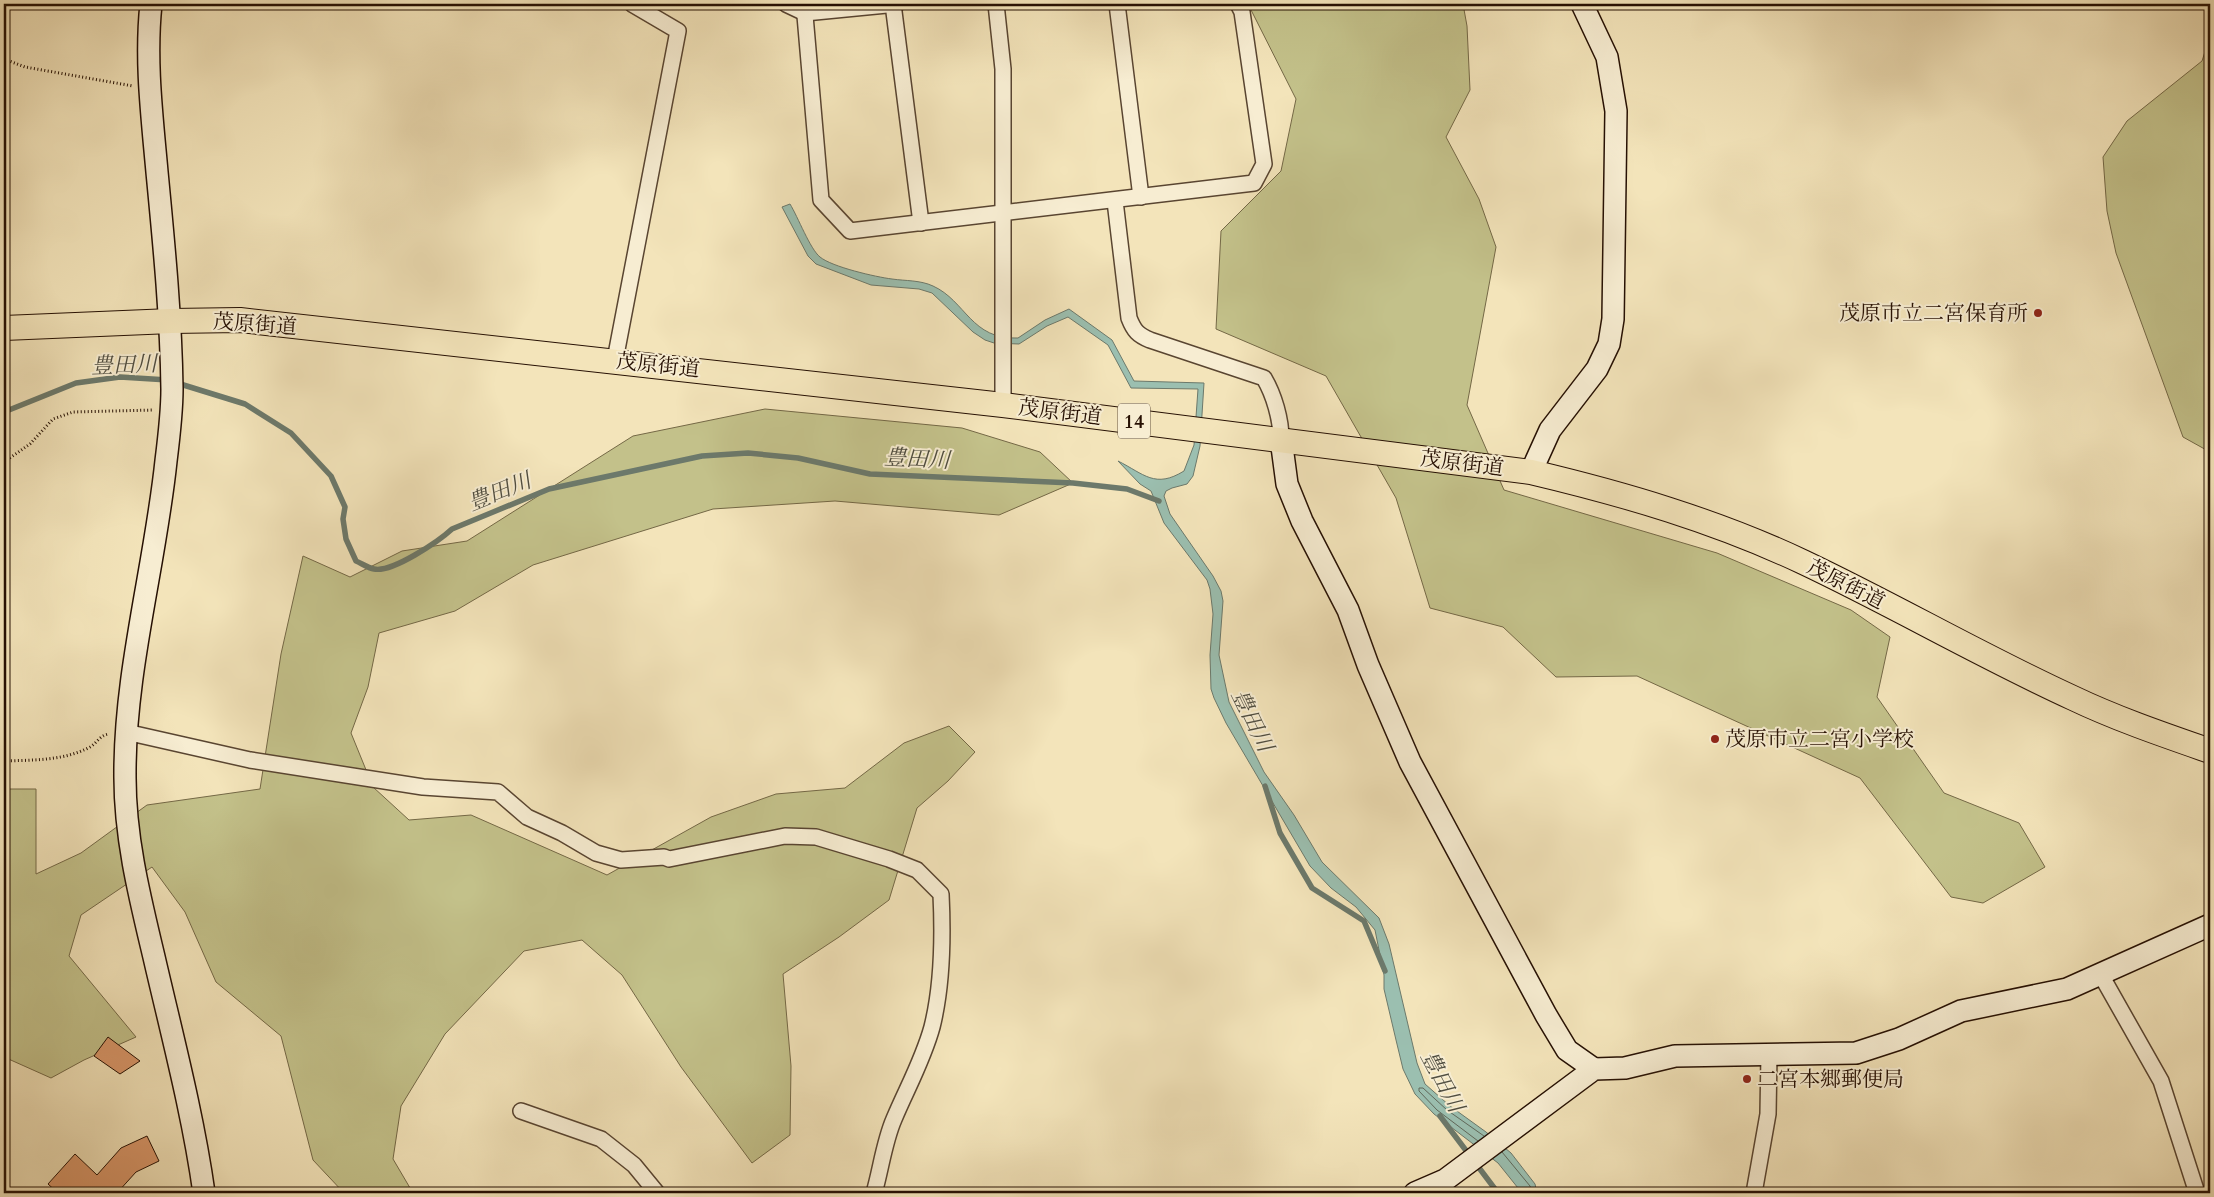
<svg xmlns="http://www.w3.org/2000/svg" width="2214" height="1197" font-family="Cardo,'Noto Serif JP',serif">
<style>
.green{fill:#c3c18a;stroke:#746846}
.water{fill:#9bbfb0;stroke:#6c796b}
.lines{fill:none;stroke-linecap:round;stroke-linejoin:round}
.shore{stroke:#60685a;stroke-width:1}
.stream{stroke:#6c796b;stroke-width:5.5}
.building{fill:#d9976a;stroke:#261003}
.street-casing{stroke:#594531;stroke-width:18}
.secondary-casing{stroke:#261003;stroke-width:24}
.primary-casing{stroke:#261003;stroke-width:26}
.path{stroke:#261003;stroke-width:3;stroke-dasharray:1 2.5;stroke-linecap:butt}
.street{stroke:#f7edd2;stroke-width:15}
.secondary{stroke:#f7edd2;stroke-width:21}
.primary{stroke:#f3e4ba;stroke-width:24}
.poi-dot{fill:#8f2418;stroke:#f7edd2;stroke-width:2}
.labels{text-anchor:middle;stroke-width:4;stroke-linejoin:round;paint-order:stroke}
.shield{fill:#f7edd2;stroke:#655241;stroke-width:1}
.shield-label{font-size:20px;font-weight:bold;fill:#261003}
.poi-label{font-size:21px;fill:#261003;stroke:#f7edd2;text-anchor:start}
.street-label{font-size:21px;fill:#261003;stroke:#f7edd2}
.water-label{font-size:22px;font-style:italic;fill:#4f4d40;stroke:#f7edd2}
</style>
<rect width="100%" height="100%" fill="#f3e4ba"/>
<filter id="stains"><feTurbulence type="fractalNoise" baseFrequency=".004" numOctaves="4"/><feColorMatrix values="0 0 0 0 .2 0 0 0 0 .09 0 0 0 0 .02 0 0 0 .5 -.17"/></filter>
<radialGradient id="worn" r=".72"><stop offset=".6" stop-color="#630" stop-opacity="0"/><stop offset="1" stop-color="#630" stop-opacity=".3"/></radialGradient>
<g class="green">
<polygon points="1248,4 1463,4 1467,26 1470,90 1446,137 1479,199 1496,247 1467,405 1504,490 1717,553 1851,610 1890,637 1877,697 1944,793 2019,823 2045,867 1983,903 1951,897 1860,778 1637,676 1556,677 1503,627 1430,608 1396,498 1326,376 1216,329 1221,231 1281,171 1296,99"/>
<polygon points="2210,36 2210,452 2183,437 2116,253 2107,211 2103,157 2127,121 2202,61"/>
<polygon points="765,409 962,428 1040,452 1073,483 999,515 835,501 713,509 533,565 455,611 379,633 368,687 351,733 373,787 409,820 471,815 607,875 711,817 776,794 845,788 904,743 949,726 975,752 948,781 917,808 889,900 839,937 783,974 791,1066 790,1135 752,1163 681,1067 622,975 582,940 524,951 445,1034 401,1106 393,1159 413,1193 344,1193 313,1160 281,1036 216,982 185,912 152,867 81,915 69,956 136,1037 84,1060 51,1078 4,1057 4,789 36,789 36,874 81,853 147,805 260,789 281,654 303,556 350,577 402,551 467,541 633,436"/>
</g>
<path class="water" d="M 790,204 C 798,217 810,249 820,257 C 832,267 876,277 892,279 C 906,281 920,280 933,286 C 966,301 971,340 1018,338 L 1045,320 L 1069,309 L 1112,340 L 1134,381 L 1204,383 L 1200,446 L 1193,476 L 1187,484 L 1172,488 L 1166,491 L 1164,496 L 1170,514 L 1213,576 L 1221,591 L 1223,601 L 1219,655 L 1229,702 L 1264,772 L 1294,815 L 1322,862 L 1379,918 L 1389,944 L 1417,1063 L 1425,1084 L 1450,1106 L 1486,1132 L 1511,1153 L 1535,1184 L 1537,1193 L 1522,1193 L 1498,1163 L 1434,1114 L 1415,1094 L 1403,1069 L 1396,1040 L 1384,989 L 1384,975 L 1375,930 L 1356,907 L 1331,888 L 1310,866 L 1226,723 L 1214,698 L 1211,689 L 1210,655 L 1213,614 L 1210,589 L 1207,580 L 1164,523 L 1151,491 L 1140,484 L 1118,461 C 1144,474 1155,489 1184,471 L 1194,445 L 1198,389 L 1131,388 L 1108,345 L 1068,317 L 1047,326 L 1019,344 L 994,343 L 985,340 L 973,332 L 932,293 L 919,289 L 871,285 L 816,264 L 808,256 L 782,207 Z"/>
<g class="lines">
<g class="shore">
<polyline points="1478,1141 1437,1110 1419,1091 1419,1088 1423,1088 1447,1110 1484,1136"/>
<polyline points="1502,1152 1530,1186 1532,1193"/>
</g>
<g class="stream">
<path d="M 177,383 L 245,404 L 291,433 L 331,476 L 345,507 L 343,519 L 346,539 L 356,561 C 361,563 368,568 374,569 C 392,573 439,541 452,529 L 549,489 L 702,456 L 748,453 L 798,458 L 870,474 L 1073,483 L 1127,489 L 1159,501"/>
<polyline points="4,412 76,383 120,377 168,380"/>
<polyline points="1265,786 1280,833 1312,888 1364,921 1385,971"/>
<polyline points="1440,1116 1498,1193"/>
</g>
</g>
<g class="building">
<polygon points="108,1037 140,1061 120,1074 94,1056"/>
<polygon points="147,1136 159,1161 136,1172 117,1193 89,1193 82,1188 77,1193 58,1193 48,1184 75,1154 97,1175 121,1148"/>
</g>
<g class="lines">
<defs>
<g id="street">
<polyline points="786,4 805,13 897,4"/>
<polyline points="804,4 821,200 850,231 1254,183 1264,164 1242,12 1238,4"/>
<polyline points="893,4 921,223"/>
<polyline points="996,4 1003,69 1003,405"/>
<polyline points="1117,4 1141,197"/>
<path d="M 1115,201 L 1129,318 C 1134,331 1138,335 1150,340 L 1264,378 C 1274,395 1281,419 1281,439"/>
<polyline points="615,360 678,31 632,4"/>
<path d="M 126,732 L 250,760 L 423,787 L 498,792 L 527,817 L 562,833 L 596,853 L 621,860 L 664,857 L 669,859 L 785,836 L 816,837 L 889,859 L 917,870 L 941,894 C 943,935 942,987 932,1027 C 923,1060 907,1088 894,1119 C 884,1142 881,1169 874,1193"/>
<polyline points="2101,975 2161,1081 2197,1193"/>
<polyline points="521,1111 601,1139 634,1165 657,1193"/>
<polyline points="1754,1193 1768,1114 1769,1054"/>
</g>
<g id="secondary">
<path d="M 151,4 C 145,60 152,116 157,172 C 164,245 171,316 172,389 C 172,413 169,437 166,461 C 155,567 124,672 125,778 C 125,839 140,898 154,957 C 172,1035 193,1114 204,1193"/>
<polyline points="1281,439 1287,484 1302,521 1348,610 1368,665 1410,762 1546,1015 1567,1050 1594,1069"/>
<polyline points="1531,472 1550,430 1597,369 1609,344 1613,319 1616,111 1607,57 1582,4"/>
<polyline points="1415,1193 1445,1180 1594,1069 1625,1068 1675,1056 1856,1053 1899,1039 1961,1011 2067,989 2210,925"/>
</g>
<path id="primary" d="M 4,328 L 171,321 L 240,320 L 1003,405 L 1531,472 C 1624,494 1716,521 1803,562 C 1894,605 1981,656 2073,698 C 2117,719 2164,735 2210,751"/>
</defs>
<use href="#street" class="street-casing"/>
<use href="#secondary" class="secondary-casing"/>
<use href="#primary" class="primary-casing"/>
<g class="path">
<polyline points="4,59 25,67 133,86"/>
<polyline points="4,462 30,444 53,419 73,412 154,410"/>
<path d="M 4,761 C 32,760 64,761 90,747 C 97,743 100,735 109,734"/>
</g>
<use href="#street" class="street"/>
<use href="#secondary" class="secondary"/>
<use href="#primary" class="primary"/>
</g>
<g class="poi-dot">
<circle cx="2038" cy="313" r="5"/>
<circle cx="1715" cy="739" r="5"/>
<circle cx="1747" cy="1079" r="5"/>
</g>
<g class="labels">
<rect class="shield" x="1118" y="403.5" width="32" height="35" rx="4"/>
<g class="shield-label">
<text x="1134" y="428">14</text>
</g>
<g class="poi-label">
<text x="2028" y="320" text-anchor="end">茂原市立二宮保育所</text>
<text x="1725" y="746">茂原市立二宮小学校</text>
<text x="1757" y="1086">二宮本郷郵便局</text>
</g>
<g class="street-label">
<text transform="translate(255 324) rotate(4)" y="7">茂原街道</text>
<text transform="translate(658 365) rotate(6)" y="7">茂原街道</text>
<text transform="translate(1060 412) rotate(7)" y="7">茂原街道</text>
<text transform="translate(1462 463) rotate(7)" y="7">茂原街道</text>
<text transform="translate(1846 584) rotate(27)" y="7">茂原街道</text>
</g>
<g class="water-label">
<text transform="translate(124 364) rotate(-2)" y="8">豊田川</text>
<text transform="translate(917 458) rotate(3)" y="8">豊田川</text>
<text transform="translate(499 491) rotate(-22)" y="8">豊田川</text>
<text transform="translate(1253 720) rotate(64)" y="8">豊田川</text>
<text transform="translate(1443 1081) rotate(62)" y="8">豊田川</text>
</g>
</g>
<rect width="2214" height="1197" fill="none" stroke="#f3e4ba" stroke-width="20"/>
<rect x="5" y="5" width="2204" height="1187" fill="none" stroke="#261003" stroke-width="2.5"/>
<rect x="10" y="10" width="2194" height="1177" fill="none" stroke="#261003"/>
<rect width="100%" height="100%" filter="url(#stains)"/>
<rect width="100%" height="100%" fill="url(#worn)"/>
</svg>
